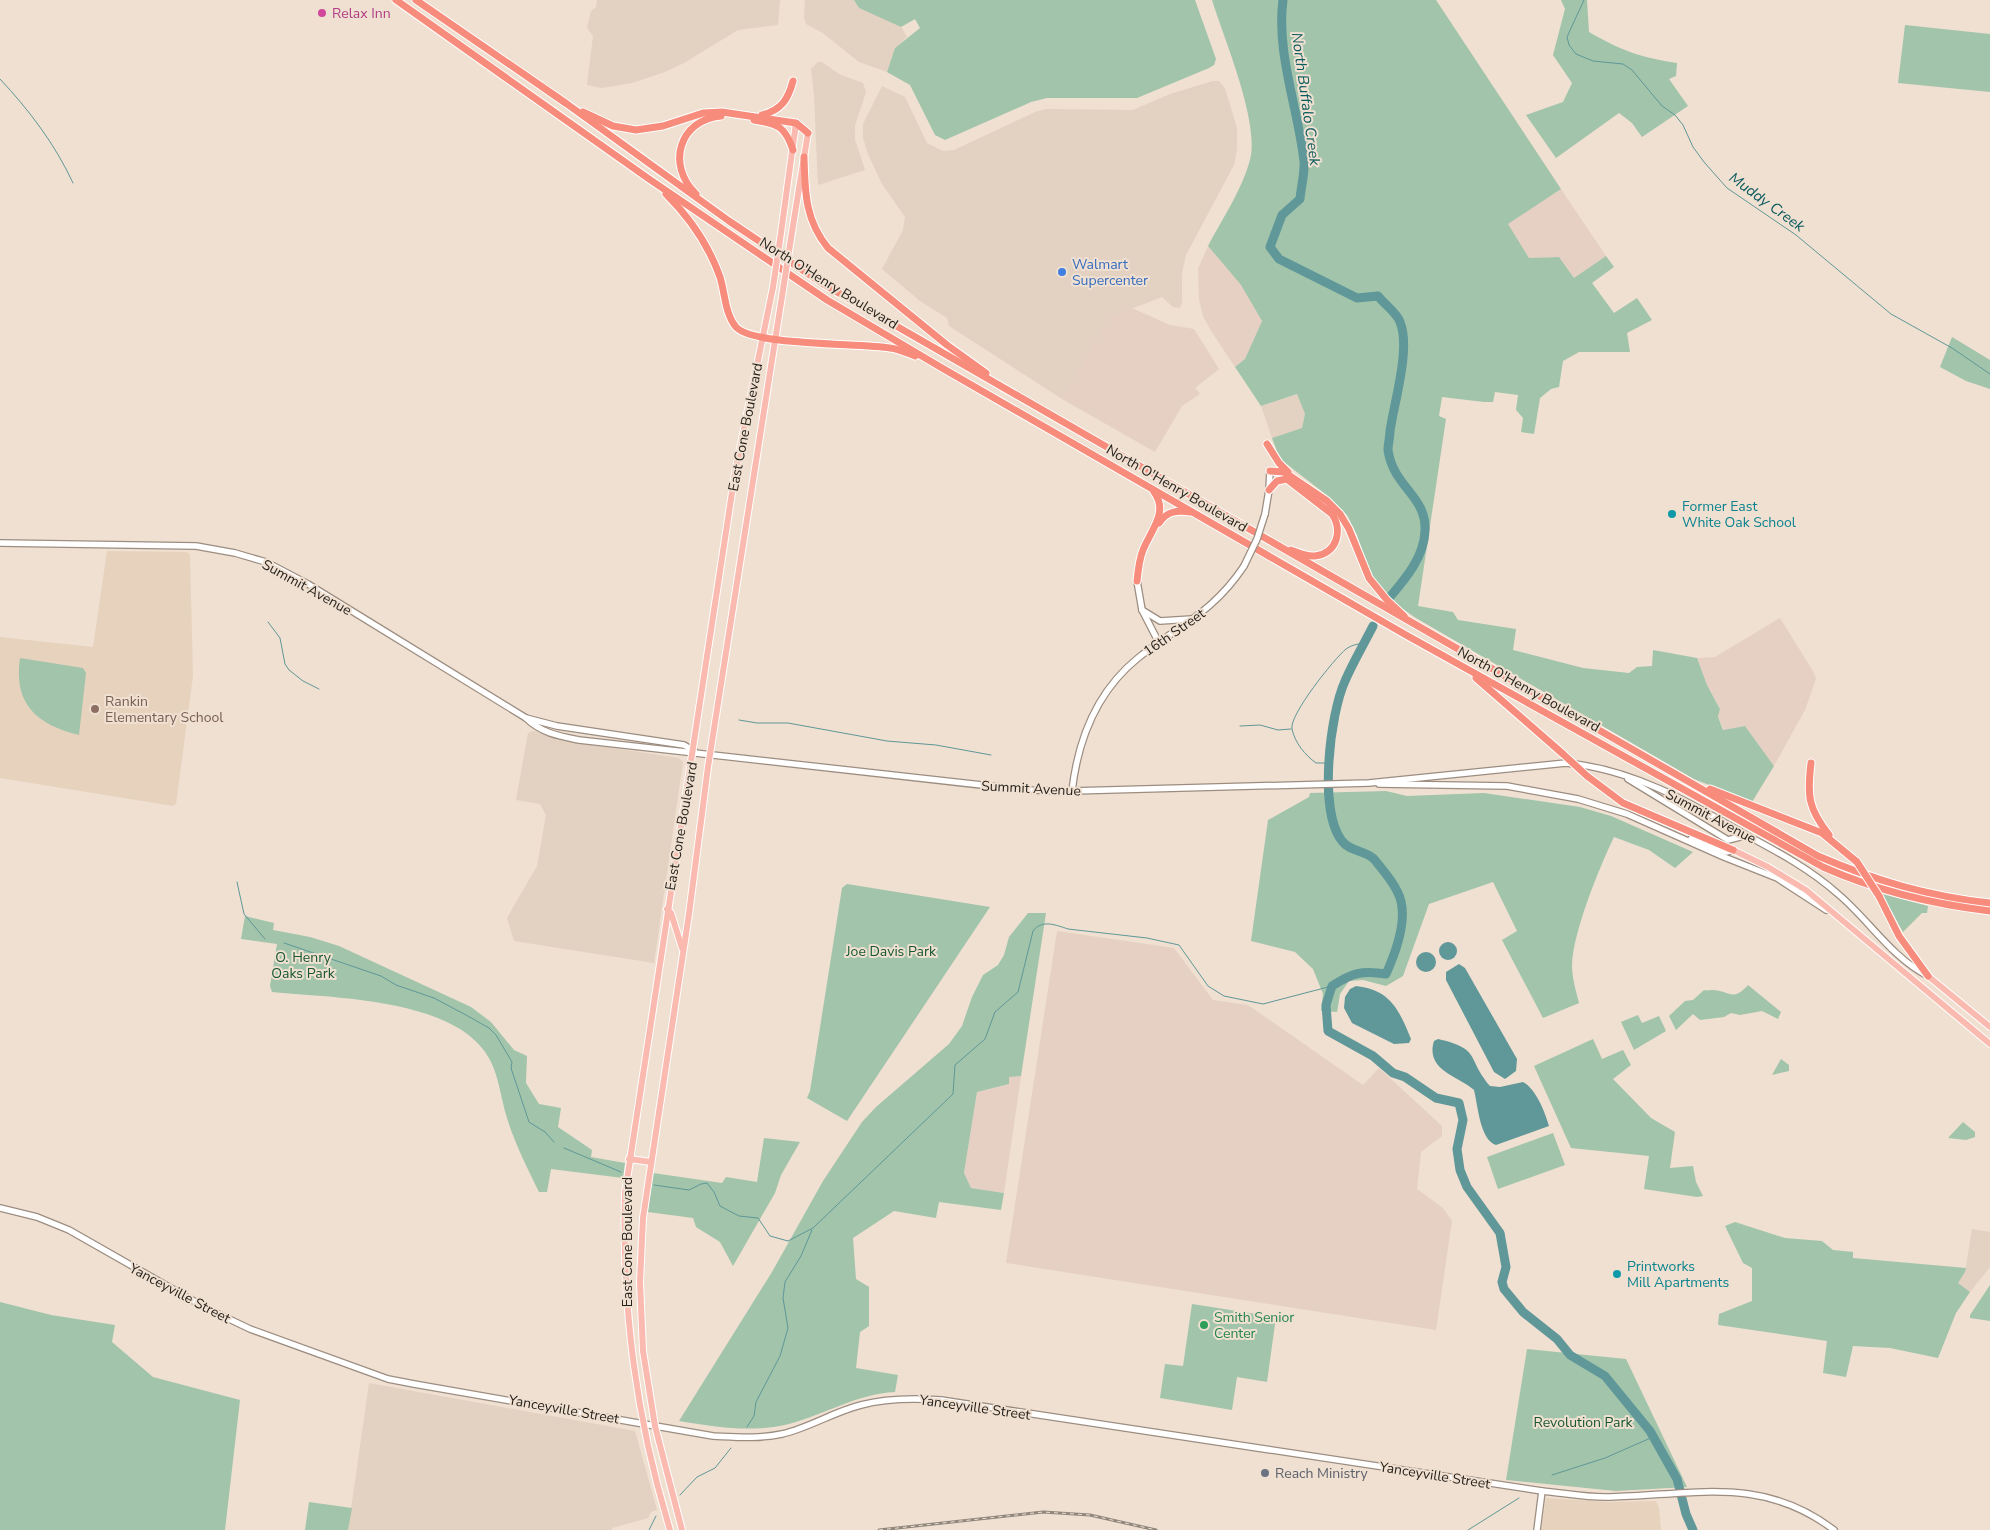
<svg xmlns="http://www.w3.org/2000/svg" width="1990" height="1530" font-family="'Nunito Sans',sans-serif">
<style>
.commercial{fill:#e3d1c2}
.industrial{fill:#e6d0c4}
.built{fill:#e7d2be}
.green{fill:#a1c4ab}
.water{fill:#609798}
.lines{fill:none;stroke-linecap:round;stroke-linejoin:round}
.stream{stroke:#609798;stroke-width:1}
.river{stroke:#609798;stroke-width:9}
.secondary-casing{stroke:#9c8d80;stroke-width:8}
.primary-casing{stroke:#fff;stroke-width:8}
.highway-casing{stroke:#fff;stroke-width:9}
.secondary{stroke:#fff;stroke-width:5.5}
.primary{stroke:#fbbab0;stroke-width:6}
.highway{stroke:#f88c7c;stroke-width:7}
.rail-casing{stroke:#90867b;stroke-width:3}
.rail{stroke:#efe0d1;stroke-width:1;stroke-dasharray:4;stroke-linecap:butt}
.secondary-bridge-casing{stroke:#9c8d80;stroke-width:8;stroke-linecap:butt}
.primary-bridge-casing{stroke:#fff;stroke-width:8;stroke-linecap:butt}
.highway-bridge-casing{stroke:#fff;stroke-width:9;stroke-linecap:butt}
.secondary-bridge{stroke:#fff;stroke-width:5.5}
.primary-bridge{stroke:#fbbab0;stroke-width:6}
.highway-bridge{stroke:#f88c7c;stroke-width:7}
.hotel-dot{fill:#d1479c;stroke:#efe0d1;stroke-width:2}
.shop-dot{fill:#3f7fe0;stroke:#efe0d1;stroke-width:2}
.culture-dot{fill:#0f9aa8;stroke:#efe0d1;stroke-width:2}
.education-dot{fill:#8d6e63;stroke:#efe0d1;stroke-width:2}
.leisure-dot{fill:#2e9e5b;stroke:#efe0d1;stroke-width:2}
.worship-dot{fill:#6b7280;stroke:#efe0d1;stroke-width:2}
.labels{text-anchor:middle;stroke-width:4;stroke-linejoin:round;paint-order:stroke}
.hotel-label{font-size:14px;fill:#b23c85;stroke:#efe0d1;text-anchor:start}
.shop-label{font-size:14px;fill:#366cbe;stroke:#efe0d1;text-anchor:start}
.street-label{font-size:14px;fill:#241f19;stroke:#efe0d1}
.culture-label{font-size:14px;fill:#0d838f;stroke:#efe0d1;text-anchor:start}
.education-label{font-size:14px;fill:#785e54;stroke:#efe0d1;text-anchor:start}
.park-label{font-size:14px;fill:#185732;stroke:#efe0d1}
.leisure-label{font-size:14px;fill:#27864d;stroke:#efe0d1;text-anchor:start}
.worship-label{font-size:14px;fill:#5b616d;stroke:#efe0d1;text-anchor:start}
.water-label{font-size:15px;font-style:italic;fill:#0b5b5e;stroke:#efe0d1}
</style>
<rect width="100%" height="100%" fill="#efe0d1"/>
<g class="commercial">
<polygon points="597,0 780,0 778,25 738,30 684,63 665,72 632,83 602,88 587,85 593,36 587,28 591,11 596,7"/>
<polygon points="805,0 854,0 859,8 901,27 907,37 895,48 887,72 859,62 823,33 806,24 804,18"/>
<polygon points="818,62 822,62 839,74 863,83 866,92 855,126 855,140 865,170 818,185 814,95 811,69"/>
<polygon points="1213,81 1219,81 1225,88 1237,128 1237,149 1234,165 1186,255 1182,273 1182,303 1180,308 1173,307 1162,297 1110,317 1062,399 949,326 947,318 920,301 882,269 903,230 905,217 882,184 868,154 863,138 863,124 882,86 905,97 927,143 943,151 954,150 1035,112 1046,109 1133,110 1170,94"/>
<polygon points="1297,394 1305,414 1302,428 1272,438 1261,406"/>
<polygon points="533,731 567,741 679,758 683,762 654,963 514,941 507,918 537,866 546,815 540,804 516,800 528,733"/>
<polygon points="1972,1229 1990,1232 1990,1267 1970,1292 1957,1283 1965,1272"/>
<polygon points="369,1383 635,1431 657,1510 651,1512 648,1518 612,1528 612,1530 348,1530"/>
</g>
<g class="industrial">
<polygon points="1561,189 1606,256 1574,278 1559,257 1529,258 1507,224"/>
<polygon points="1208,246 1241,285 1262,321 1245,359 1235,367 1211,331 1203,316 1199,300 1198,269"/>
<polygon points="1132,308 1170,325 1194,329 1219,369 1195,388 1200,394 1182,406 1155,452 1062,399 1110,317"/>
<polygon points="1780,618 1813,671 1816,679 1805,710 1774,766 1745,726 1724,730 1718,717 1720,708 1707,685 1697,658 1715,657"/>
<polygon points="1057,931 1174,948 1213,1000 1248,1005 1363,1085 1379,1068 1442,1126 1442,1136 1421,1152 1417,1189 1443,1208 1452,1221 1436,1330 1006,1263"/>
<polygon points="1021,1076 1004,1193 971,1188 964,1173 977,1092 1008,1084 1009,1077"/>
</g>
<g class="built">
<polygon points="107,551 187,552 190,555 193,676 176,804 173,806 0,778 0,637 93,647"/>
<polygon points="1546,1498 1611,1502 1656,1501 1659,1508 1661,1530 1541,1530"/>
</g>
<g class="green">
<polygon points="854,0 1195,0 1216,59 1214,65 1209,68 1137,98 1047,98 1031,102 945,140 935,135 910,85 887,72 895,48 920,28 915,19 901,27 859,8"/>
<path d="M 1212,0 L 1436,0 L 1561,189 L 1508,224 L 1529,258 L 1559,257 L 1574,278 L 1606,256 L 1614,267 L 1592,283 L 1614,313 L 1637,298 L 1652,320 L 1627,333 L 1630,352 L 1579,352 L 1563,361 L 1559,387 L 1551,389 L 1540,398 L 1534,434 L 1521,432 L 1523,418 L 1516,410 L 1518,395 L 1495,392 L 1493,402 L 1484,402 L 1442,397 L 1439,416 L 1446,419 L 1418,606 L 1453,612 L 1458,620 L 1516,629 L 1513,650 L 1583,668 L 1629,673 L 1637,667 L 1652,666 L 1653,650 L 1697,658 L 1707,685 L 1720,709 L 1718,717 L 1723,730 L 1745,726 L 1774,766 L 1752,802 L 1694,779 L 1416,618 L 1397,605 L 1382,589 L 1370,573 L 1357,535 L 1347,515 L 1328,496 L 1280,459 L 1272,438 L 1302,428 L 1305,414 L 1297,394 L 1261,406 L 1235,367 L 1245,359 L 1262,321 L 1241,285 L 1208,246 C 1222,219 1242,190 1250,160 C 1260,122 1224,39 1212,0 Z"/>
<path d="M 1561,0 L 1587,0 L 1589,32 C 1620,50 1642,58 1677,63 L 1676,76 L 1669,79 L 1688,106 L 1642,137 L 1632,123 L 1619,113 L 1556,158 L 1526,115 L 1563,102 L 1572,83 L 1553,55 L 1565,9 Z"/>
<polygon points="1905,25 1990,34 1990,92 1898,83"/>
<polygon points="1952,337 1990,360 1990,389 1966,381 1940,367"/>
<path d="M 20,658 L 83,668 L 86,673 L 79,735 C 37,725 13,704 20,658 Z"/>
<path d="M 1386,791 L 1407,796 L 1484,793 L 1580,807 L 1611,816 L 1693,852 L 1675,868 L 1649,850 L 1614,837 C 1599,868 1573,932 1572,965 C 1572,978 1576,991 1579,1003 L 1543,1018 L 1502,940 L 1517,931 L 1493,882 L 1429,904 L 1403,976 L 1386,986 L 1363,980 L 1349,981 L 1340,994 L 1337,1012 L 1321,1011 L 1323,994 L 1313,969 L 1295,952 L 1251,941 L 1268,820 L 1309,797 L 1310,793 Z"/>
<polygon points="847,884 990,907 847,1121 807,1098 810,1091 842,888"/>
<polygon points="1882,894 1928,906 1927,913 1922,913 1903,932"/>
<path d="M 1028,913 L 1046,913 L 1021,1076 L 1009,1077 L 1009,1084 L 977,1092 L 964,1173 L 971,1188 L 1004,1193 L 1001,1210 L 939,1202 L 936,1218 L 894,1211 L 853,1238 L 856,1279 L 869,1287 L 869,1326 L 860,1332 L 856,1368 L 898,1375 L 895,1392 C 857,1394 826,1414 789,1424 C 752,1433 716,1427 679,1421 L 772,1272 L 823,1181 L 862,1122 L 876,1107 L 949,1044 L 962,1026 L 972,997 L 983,975 L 998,965 L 1004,955 L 1009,937 Z"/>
<path d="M 245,916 L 274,923 L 273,930 L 310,937 L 339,946 L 471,1007 L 491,1022 L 514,1050 L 527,1056 L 526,1083 L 539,1104 L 561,1108 L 558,1127 L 592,1150 L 591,1157 L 625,1163 L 623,1178 L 551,1169 L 547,1192 L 539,1192 C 527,1167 515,1144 507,1118 C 501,1099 499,1077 490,1060 C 458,998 333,998 272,992 L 270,986 L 277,944 L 241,939 Z"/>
<path d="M 1748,985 L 1781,1012 L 1778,1019 L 1762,1011 L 1740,1015 L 1731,1013 L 1724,1017 L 1700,1020 L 1693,1014 L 1676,1030 L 1669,1016 L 1685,1001 L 1693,1000 L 1704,990 C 1706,991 1709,990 1712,990 C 1729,990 1732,1003 1748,985 Z"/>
<polygon points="1638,1015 1642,1023 1659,1016 1666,1031 1634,1050 1621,1022"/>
<polygon points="1593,1039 1602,1059 1623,1050 1631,1065 1613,1079 1651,1118 1675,1132 1670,1168 1693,1166 1696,1182 1703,1196 1697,1197 1644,1189 1649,1156 1571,1148 1534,1066"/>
<polygon points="1781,1059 1789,1065 1789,1071 1772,1075"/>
<polygon points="1963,1122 1975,1132 1975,1137 1966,1140 1948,1138"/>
<polygon points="1553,1133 1565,1165 1498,1189 1487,1157"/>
<polygon points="764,1138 800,1142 781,1175 775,1193 733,1266 720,1242 696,1227 693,1218 648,1212 653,1173 722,1183 726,1177 757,1182"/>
<polygon points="1735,1222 1785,1238 1822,1241 1833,1250 1853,1252 1853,1258 1966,1268 1965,1272 1958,1283 1970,1292 1956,1313 1938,1358 1890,1348 1853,1346 1846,1377 1823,1373 1827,1341 1718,1325 1719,1314 1752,1301 1752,1268 1743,1263 1725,1226"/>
<polygon points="1990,1285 1990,1321 1970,1318 1970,1315"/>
<polygon points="0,1302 51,1315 115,1325 112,1342 153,1377 240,1400 225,1530 0,1530"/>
<polygon points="1192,1304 1276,1317 1267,1382 1237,1377 1232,1410 1160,1398 1165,1364 1183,1366"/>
<polygon points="1527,1349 1626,1359 1687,1487 1616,1491 1506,1480"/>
<polygon points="309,1502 352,1508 348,1530 305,1530"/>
</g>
<g class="water">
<circle cx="1448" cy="951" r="9"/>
<circle cx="1426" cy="962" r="10"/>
<polygon points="1459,964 1465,968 1517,1059 1516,1071 1505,1079 1494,1072 1446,980 1446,972"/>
<path d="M 1356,986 C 1391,990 1399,1010 1411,1039 L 1409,1043 L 1394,1044 L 1352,1023 L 1344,1008 L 1345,997 L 1350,989 Z"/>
<path d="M 1438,1039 C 1482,1049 1466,1058 1490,1086 L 1500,1087 L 1523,1082 C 1536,1089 1545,1112 1549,1126 L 1496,1145 C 1480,1140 1478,1106 1474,1090 C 1458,1076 1425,1070 1434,1041 Z"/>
</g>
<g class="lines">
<g class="stream">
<polyline points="1584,0 1567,37 1569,45 1576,54 1593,61 1623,64 1632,70 1662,106 1675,115 1683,125 1693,147 1704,162 1727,188 1796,235 1891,314 1952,348 1990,374"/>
<path d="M 0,79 C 29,110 55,144 73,183"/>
<polyline points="268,622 280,638 285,664 289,670 303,681 319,689"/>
<polyline points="739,720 757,723 788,723 887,741 936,745 991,755"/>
<polyline points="1240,726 1260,725 1278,730 1291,729"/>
<path d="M 1329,763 L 1316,763 C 1305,755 1295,743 1292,729 C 1289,715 1334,659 1346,649 C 1351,645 1358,644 1364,643"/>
<polyline points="237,882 244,914 265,939"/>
<polyline points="284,943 381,976 396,985 434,998 466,1015 489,1028 496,1035 512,1062 511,1068 529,1122 545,1132 554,1142"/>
<polyline points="564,1148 621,1172"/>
<path d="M 654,1185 L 689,1190 L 701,1184 L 707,1183 L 714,1192 L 720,1206 L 739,1216 L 758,1218 L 770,1236 L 788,1241 L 813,1228 L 953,1094 L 955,1065 L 985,1039 L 995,1012 L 1018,992 L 1033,931 C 1042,919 1056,925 1068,929 L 1147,938 L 1179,945 L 1208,986 L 1224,996 L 1263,1004 L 1332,986"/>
<polyline points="747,1427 754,1416 756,1402 780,1356 788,1328 783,1298 785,1282 801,1256 812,1230"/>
<polyline points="1552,1475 1605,1458 1653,1437"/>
<polyline points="680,1495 697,1477 715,1468 731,1448"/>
<polyline points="649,1530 656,1516"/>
<polyline points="1468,1530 1519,1498"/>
</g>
<g class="river">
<path d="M 1283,0 C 1276,53 1298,108 1304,161 C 1305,173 1301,187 1300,199 L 1282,215 L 1270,247 L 1279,259 L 1357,298 L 1378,296 C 1384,304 1397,313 1400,322 C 1411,348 1394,403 1390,431 C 1390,437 1388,444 1388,450 C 1393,487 1427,496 1425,531 C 1424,557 1406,578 1390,597"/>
<path d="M 1373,626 C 1364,644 1353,662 1345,681 C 1330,714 1318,811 1342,841 C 1350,852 1365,850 1374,859 C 1382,869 1392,880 1397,891 C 1410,914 1396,952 1386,974 C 1362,970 1352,973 1332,986 L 1326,1005 L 1328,1031 L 1373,1056 L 1393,1073 L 1405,1077 L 1436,1098 L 1459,1103 L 1463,1120 L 1457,1149 L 1460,1170 L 1467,1187 L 1500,1233 L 1506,1267 L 1502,1282 L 1504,1289 L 1523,1312 L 1557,1339 L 1570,1355 L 1605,1376 L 1650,1431 L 1677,1479 L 1686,1514 L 1693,1530"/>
</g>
<defs>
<g id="secondary">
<polyline points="1265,514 1269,490 1270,471"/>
<path d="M 0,543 L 196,546 L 235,553 L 266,562 L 308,584 L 526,718 C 541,733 559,736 579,740 L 1026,790 L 1072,791 L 1369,783 L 1566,763 C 1633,769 1691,803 1748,836 C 1780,853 1811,870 1838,894 C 1868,919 1892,958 1928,976"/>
<polyline points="1137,581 1142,610 1159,643"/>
<polyline points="1142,610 1160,621 1192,619"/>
<polyline points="526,718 557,726 684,745 694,751"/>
<polyline points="1628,779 1728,840 1740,837"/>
<polyline points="1379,784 1507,786 1578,799 1627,814 1724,857 1777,878 1826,910"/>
<path d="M 1072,791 C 1078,739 1096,692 1138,658 C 1179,625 1213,613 1244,566"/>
<polyline points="1691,839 1726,852 1733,850"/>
<path d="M 0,1208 L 37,1217 L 69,1230 L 206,1308 L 250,1329 L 388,1379 L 414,1384 L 713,1436 C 736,1437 759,1439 782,1434 C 809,1428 833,1412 861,1405 C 887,1398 914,1398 941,1400 L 1542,1491 C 1564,1493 1588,1498 1610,1497 C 1694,1495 1762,1475 1834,1530"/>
<polyline points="1537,1530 1542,1491"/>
</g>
<g id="primary">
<polyline points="792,232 808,133"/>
<polyline points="781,233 796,123"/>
<polyline points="1733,850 1768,867 1806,890 1990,1044"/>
<polyline points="667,909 671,913 682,948"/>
<polyline points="1928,976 1990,1027"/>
<polyline points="629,1159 651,1162"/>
<path d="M 670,1530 C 636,1418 622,1310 625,1193 L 735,473 L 773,287"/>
<polyline points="682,1530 655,1426 643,1351 640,1282 643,1218 689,914 708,767 783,290"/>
</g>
<g id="highway">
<path d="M 396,0 L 649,179 L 827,300 L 942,368 L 1406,635 L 1823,867 C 1877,891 1932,904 1990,911"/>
<path d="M 416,0 L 567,104 L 729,221 L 825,285 L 1818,856 C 1876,881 1928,896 1990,903"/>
<polyline points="583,112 613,126 636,130 663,126 703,113 722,112 796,123 808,133"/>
<path d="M 762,115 C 781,110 788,100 793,81"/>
<path d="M 754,120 C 778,124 785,126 793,150"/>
<path d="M 804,157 C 805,192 805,220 828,248 L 947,345 L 986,373"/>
<path d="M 666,194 C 689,217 709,246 720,277 C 725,293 725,314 736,327 C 753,346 861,343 890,348 C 899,349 907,353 915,356"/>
<path d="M 696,194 C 666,165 679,120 721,116"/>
<polyline points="1267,444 1279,463 1288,472"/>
<polyline points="1270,471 1284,472 1327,501 1340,514 1349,529 1369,578 1387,600 1404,616"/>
<path d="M 1288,480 L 1332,514 C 1343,530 1337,554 1315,556 C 1307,557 1299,553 1291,550"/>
<polyline points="1269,490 1277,481 1287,479"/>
<path d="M 1159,523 C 1167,511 1177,510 1191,512"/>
<path d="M 1137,581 C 1138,571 1139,560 1143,550 C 1151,530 1169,512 1154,492"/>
<polyline points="1476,678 1563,754"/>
<path d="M 1811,763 C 1807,796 1808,808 1829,835"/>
<polyline points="1587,776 1623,803 1733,850"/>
<polyline points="1710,789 1822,833 1857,862"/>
<polyline points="1879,896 1899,936 1928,976"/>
</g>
</defs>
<use href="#secondary" class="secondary-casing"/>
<use href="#primary" class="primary-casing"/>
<use href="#highway" class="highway-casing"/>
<use href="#secondary" class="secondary"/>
<use href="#primary" class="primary"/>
<use href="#highway" class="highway"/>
<defs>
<polyline id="rail" points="879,1530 1043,1512 1090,1515 1156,1530"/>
</defs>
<use href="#rail" class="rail-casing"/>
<use href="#rail" class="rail"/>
<defs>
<polyline id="secondary-bridge" points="1244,566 1257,539 1265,514"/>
<g id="primary-bridge">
<polyline points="773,287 781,233"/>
<polyline points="783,290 792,232"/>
</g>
<g id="highway-bridge">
<polyline points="1563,754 1587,776"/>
<polyline points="1857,862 1879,896"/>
</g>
</defs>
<use href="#secondary-bridge" class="secondary-bridge-casing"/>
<use href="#primary-bridge" class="primary-bridge-casing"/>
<use href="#highway-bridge" class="highway-bridge-casing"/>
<use href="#secondary-bridge" class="secondary-bridge"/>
<use href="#primary-bridge" class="primary-bridge"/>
<use href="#highway-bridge" class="highway-bridge"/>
</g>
<circle class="hotel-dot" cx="322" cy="13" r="5"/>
<circle class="shop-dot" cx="1062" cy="272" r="5"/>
<g class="culture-dot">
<circle cx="1672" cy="514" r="5"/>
<circle cx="1617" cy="1274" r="5"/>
</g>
<circle class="education-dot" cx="95" cy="709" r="5"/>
<circle class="leisure-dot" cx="1204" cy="1325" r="5"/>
<circle class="worship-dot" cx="1265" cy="1473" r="5"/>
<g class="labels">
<g class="hotel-label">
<text x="332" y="18">Relax Inn</text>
</g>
<g class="shop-label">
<text x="1072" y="269">Walmart<tspan x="1072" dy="16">Supercenter</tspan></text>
</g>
<g class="street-label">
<text transform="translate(829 283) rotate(32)" y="5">North O'Henry Boulevard</text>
<text transform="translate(745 427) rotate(-79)" y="5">East Cone Boulevard</text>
<text transform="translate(1177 488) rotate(30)" y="5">North O'Henry Boulevard</text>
<text transform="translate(307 587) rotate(29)" y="5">Summit Avenue</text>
<text transform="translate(1174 632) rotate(-35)" y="5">16th Street</text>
<text transform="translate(1529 689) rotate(29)" y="5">North O'Henry Boulevard</text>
<text transform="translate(1031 788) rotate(3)" y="5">Summit Avenue</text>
<text transform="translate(1711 816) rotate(28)" y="5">Summit Avenue</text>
<text transform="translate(681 826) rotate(-80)" y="5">East Cone Boulevard</text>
<text transform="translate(627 1242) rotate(-90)" y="5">East Cone Boulevard</text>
<text transform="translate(180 1293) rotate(28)" y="5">Yanceyville Street</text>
<text transform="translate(975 1407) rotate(8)" y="5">Yanceyville Street</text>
<text transform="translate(564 1409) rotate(10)" y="5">Yanceyville Street</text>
<text transform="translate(1435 1475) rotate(9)" y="5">Yanceyville Street</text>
</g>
<g class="culture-label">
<text x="1682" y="511">Former East<tspan x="1682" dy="16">White Oak School</tspan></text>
<text x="1627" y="1271">Printworks<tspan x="1627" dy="16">Mill Apartments</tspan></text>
</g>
<g class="education-label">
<text x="105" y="706">Rankin<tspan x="105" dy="16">Elementary School</tspan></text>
</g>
<g class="park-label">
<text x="891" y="956">Joe Davis Park</text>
<text x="303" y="962">O. Henry<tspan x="303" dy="16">Oaks Park</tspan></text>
<text x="1583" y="1427">Revolution Park</text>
</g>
<g class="leisure-label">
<text x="1214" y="1322">Smith Senior<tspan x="1214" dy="16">Center</tspan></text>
</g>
<g class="worship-label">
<text x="1275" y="1478">Reach Ministry</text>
</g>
<g class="water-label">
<text transform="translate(1306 99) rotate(82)" y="5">North Buffalo Creek</text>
<text transform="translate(1767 202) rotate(36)" y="5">Muddy Creek</text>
</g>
</g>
</svg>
